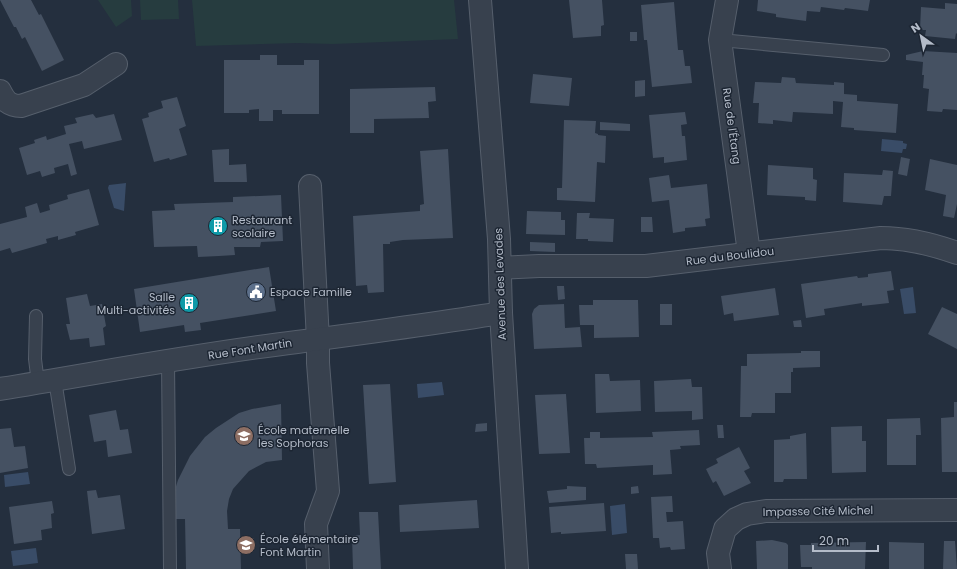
<svg xmlns="http://www.w3.org/2000/svg" width="957" height="569" font-family="Poppins,sans-serif">
<style>
.green{fill:#263c3f}
.water{fill:#394c67}
.building{fill:#455162}
.lines{fill:none;stroke-linecap:round;stroke-linejoin:round}
.lane-casing{stroke:#565f6c;stroke-width:14}
.street-casing{stroke:#565f6c;stroke-width:24}
.lane{stroke:#38414e;stroke-width:12}
.street{stroke:#38414e;stroke-width:22}
.labels{text-anchor:middle;stroke-width:3;stroke-linejoin:round;paint-order:stroke}
.street-label{font-size:11px;fill:#b4bcc9;stroke:#1d2633}
.poi-label{font-size:11px;fill:#b4bcc9;stroke:#1d2633;text-anchor:start}
</style>
<rect width="100%" height="100%" fill="#242f3e"/>
<g class="green">
<polygon points="98,0 131,0 132,16 116,27"/>
<polygon points="140,0 178,0 179,19 141,20"/>
<polygon points="192,0 454,0 458,39 333,44 297,43 196,46"/>
</g>
<g class="water">
<polygon points="882,139 903,141 903,143 907,144 906,149 903,149 902,153 881,151"/>
<polygon points="126,183 124,211 114,208 108,188 109,185"/>
<polygon points="913,287 916,313 904,314 900,289"/>
<polygon points="442,382 444,395 418,398 417,384"/>
<polygon points="28,472 30,484 5,487 4,475"/>
<polygon points="625,504 627,533 612,535 610,506"/>
<polygon points="36,548 38,563 13,566 11,551"/>
</g>
<g class="building">
<polygon points="0,0 31,0 39,15 41,14 64,60 42,71 25,37 22,39 16,27 14,27"/>
<polygon points="569,0 602,0 604,25 601,26 601,36 573,38"/>
<polygon points="758,0 870,0 868,11 845,8 844,10 821,7 820,12 807,11 806,21 776,17 776,14 757,11"/>
<polygon points="674,2 678,50 683,50 685,66 690,66 692,83 652,87 647,40 644,40 641,5"/>
<polygon points="945,3 957,4 957,34 956,33 955,39 925,36 926,30 920,30 921,7 945,9"/>
<rect x="630" y="32" width="7" height="9"/>
<polygon points="923,51 957,53 957,110 943,109 942,112 927,111 929,89 923,88 924,75 922,75 923,62 906,60 906,55"/>
<polygon points="260,55 277,55 277,65 304,65 304,60 319,60 319,114 282,114 282,110 273,110 273,121 259,121 259,109 249,110 249,113 224,113 224,60 260,60"/>
<polygon points="533,74 572,78 569,106 530,103"/>
<polygon points="782,77 795,78 796,83 834,85 834,82 844,83 844,94 857,95 857,101 898,104 896,133 854,130 854,128 841,127 843,102 833,101 833,114 793,112 792,122 773,120 773,124 758,123 759,103 753,103 755,82 781,83"/>
<polygon points="645,80 645,96 635,97 635,81"/>
<polygon points="435,87 436,101 428,102 429,118 374,119 374,133 350,133 350,89"/>
<polygon points="177,97 186,126 179,129 187,155 170,160 169,158 154,162 142,119 149,117 148,113 163,108 161,101"/>
<polygon points="685,112 687,124 681,125 682,136 685,136 687,160 664,163 664,157 653,158 649,115"/>
<polygon points="93,114 96,118 114,114 122,140 84,149 82,141 69,144 77,174 71,176 68,164 54,168 55,173 42,177 40,171 27,175 19,148 35,143 34,140 46,136 47,140 66,134 64,126 77,123 75,118"/>
<polygon points="564,120 596,121 595,133 598,134 598,135 606,136 605,163 597,162 595,202 557,200 557,188 562,188"/>
<polygon points="600,122 630,124 630,131 600,130"/>
<polygon points="229,149 229,165 246,164 247,182 214,182 212,150"/>
<polygon points="448,149 453,238 403,240 390,242 390,244 383,244 384,292 368,293 367,285 356,286 353,216 420,211 420,205 424,204 420,151"/>
<polygon points="901,157 910,159 907,176 898,174"/>
<polygon points="930,159 957,165 957,204 954,218 943,216 946,195 925,190"/>
<polygon points="768,165 813,168 813,179 817,180 816,201 805,200 805,197 767,195"/>
<polygon points="883,170 893,171 891,196 884,196 882,205 843,202 844,173 882,175"/>
<polygon points="669,175 671,188 707,184 710,218 705,219 706,226 685,228 685,231 673,233 669,200 652,202 649,178"/>
<polygon points="89,189 99,225 75,232 76,235 58,240 58,236 46,239 47,243 12,253 10,248 0,251 0,224 27,217 25,207 37,203 40,213 50,210 49,205 68,199 67,195"/>
<polygon points="281,195 283,241 261,242 260,247 234,247 235,255 219,256 198,257 197,246 154,247 152,211 175,210 174,204 233,202 233,197"/>
<polygon points="527,211 561,212 561,220 565,220 565,235 526,234"/>
<polygon points="577,213 590,213 589,218 614,219 613,242 588,241 588,239 576,239"/>
<polygon points="641,217 652,217 653,232 641,232"/>
<polygon points="530,242 555,243 555,252 530,251"/>
<polygon points="269,267 276,311 200,323 201,330 185,332 184,325 140,332 134,289"/>
<polygon points="891,271 894,290 887,291 889,303 862,306 862,303 824,309 825,315 806,318 801,284 857,276 858,278 868,277 868,274"/>
<polygon points="557,286 564,286 565,299 558,300"/>
<polygon points="775,288 779,315 734,321 733,313 724,315 721,296"/>
<polygon points="87,294 90,306 102,304 106,326 103,328 105,345 90,347 89,338 70,340 66,324 70,324 66,298"/>
<polygon points="593,300 638,300 639,337 594,338 594,325 580,325 579,305 593,305"/>
<polygon points="564,304 565,328 580,327 582,347 534,349 532,314 534,309 539,305"/>
<rect x="660" y="304" width="12" height="21"/>
<polygon points="942,307 957,314 957,349 928,334"/>
<polygon points="801,320 802,327 794,327 793,321"/>
<polygon points="801,351 820,351 820,367 793,368 793,372 791,372 791,393 775,393 775,413 752,413 751,417 740,417 741,366 747,366 747,354 801,353"/>
<polygon points="595,374 609,374 610,381 640,380 641,411 596,413"/>
<polygon points="691,379 692,387 702,387 703,419 692,420 692,411 655,412 654,381"/>
<polygon points="390,384 396,482 369,484 363,385"/>
<polygon points="566,394 570,453 539,454 535,395"/>
<polygon points="954,402 957,402 957,472 942,472 941,418 954,417"/>
<polygon points="281,404 282,460 266,462 249,471 233,489 229,499 227,511 228,529 240,529 241,569 186,569 185,519 172,519 174,493 178,480 190,456 205,437 216,428 239,413 252,409"/>
<polygon points="116,410 120,430 128,429 132,453 108,457 106,440 94,442 89,415"/>
<polygon points="920,418 921,435 916,435 916,465 887,465 887,419"/>
<polygon points="487,423 487,431 475,432 476,424"/>
<polygon points="717,425 723,425 724,438 718,438"/>
<polygon points="862,426 862,441 866,441 866,472 832,473 831,427"/>
<polygon points="11,428 14,447 25,446 28,468 0,473 0,429"/>
<polygon points="699,430 700,445 680,446 681,449 670,450 672,474 653,475 653,465 597,468 596,464 585,464 584,438 590,438 590,432 600,432 600,438 653,437 652,432"/>
<polygon points="806,433 807,479 784,479 783,482 774,482 774,440 790,439 790,436"/>
<polygon points="739,447 750,468 744,471 751,483 724,496 716,481 713,483 706,469 718,463 716,459"/>
<polygon points="567,486 586,487 586,500 549,503 547,491 567,489"/>
<polygon points="638,486 639,493 631,494 631,487"/>
<polygon points="96,490 98,498 120,495 125,529 92,534 87,491"/>
<polygon points="672,496 673,512 666,512 667,522 683,521 685,549 671,550 670,547 660,548 659,538 653,538 651,497"/>
<polygon points="477,500 479,528 400,532 399,505"/>
<polygon points="52,501 54,513 51,514 52,528 41,530 42,540 14,544 9,507"/>
<polygon points="604,503 606,531 561,534 561,532 551,533 549,507"/>
<polygon points="359,512 378,512 381,569 353,569 352,536 360,535"/>
<polygon points="772,540 786,543 788,545 788,569 757,569 756,541"/>
<polygon points="944,541 955,541 957,569 943,569"/>
<polygon points="866,542 865,569 812,569 812,567 801,567 800,545 811,545 811,543"/>
<polygon points="889,542 924,543 924,569 889,569"/>
<polygon points="625,554 637,554 638,569 626,569"/>
</g>
<g class="lines">
<defs>
<g id="lane">
<polyline points="720,40 883,55"/>
<polyline points="36,316 35,359 38,383"/>
<polyline points="168,361 170,569"/>
<polyline points="55,380 69,469"/>
</g>
<g id="street">
<polyline points="480,0 499,239 501,313 517,569"/>
<polyline points="727,0 720,40 749,253"/>
<path d="M 0,91 C 5,101 9,106 21,106 L 84,85 L 116,64"/>
<polyline points="310,186 318,340 318,363 328,491 316,524 318,569"/>
<path d="M 500,268 L 539,266 L 646,266 L 881,238 C 907,238 932,244 957,253"/>
<path d="M 0,389 C 99,373 197,354 297,342 C 365,333 433,324 501,313"/>
<polyline points="720,569 718,553 725,529 736,519 747,514 766,511 957,510"/>
</g>
</defs>
<use href="#lane" class="lane-casing"/>
<use href="#street" class="street-casing"/>
<use href="#lane" class="lane"/>
<use href="#street" class="street"/>
</g>
<defs>
<symbol id="building-disc" viewBox="-11 -11 22 22"><circle r="9.5" fill="#0f9aa8" stroke="#1d2633"/><path d="M-4-6H4V6H1V3H-1V6H-4ZM-2.5-4.3h1.7v1.8h-1.7ZM.8-4.3h1.7v1.8H.8ZM-2.5-1h1.7V.8h-1.7ZM.8-1h1.7V.8H.8Z" fill="#fff"/></symbol>
<symbol id="civic-disc" viewBox="-11 -11 22 22"><circle r="9.5" fill="#5c6f8a" stroke="#1d2633"/><path d="M-.6-6.5H3V-4.5H.6V-3L4-1V1h2V6H-6V1h2V-1L-.6-3ZM-1.2 2.5V6h2.4V2.5Z" fill="#fff"/></symbol>
<symbol id="school-disc" viewBox="-11 -11 22 22"><circle r="9.5" fill="#8d6e63" stroke="#1d2633"/><path d="M0-5L7-2L0 1L-7-2ZM-4 1L0 2.5L4 1V4Q0 6-4 4Z" fill="#fff"/></symbol>
</defs>
<g fill-rule="evenodd">
<use href="#building-disc" x="207" y="215" width="22" height="22"/>
<use href="#civic-disc" x="245" y="281" width="22" height="22"/>
<use href="#building-disc" x="178" y="292" width="22" height="22"/>
<use href="#school-disc" x="233" y="425" width="22" height="22"/>
<use href="#school-disc" x="235" y="534" width="22" height="22"/>
</g>
<g class="labels">
<g class="street-label">
<text transform="translate(732 126) rotate(82)" y="4">Rue de l'Étang</text>
<text transform="translate(730 256) rotate(-7)" y="4">Rue du Boulidou</text>
<text transform="translate(500 284) rotate(-92)" y="4">Avenue des Levades</text>
<text transform="translate(250 349) rotate(-9)" y="4">Rue Font Martin</text>
<text transform="translate(818 511) rotate(-1)" y="4">Impasse Cité Michel</text>
</g>
<g class="poi-label">
<text x="232" y="224">Restaurant<tspan x="232" dy="13">scolaire</tspan></text>
<text x="270" y="296">Espace Famille</text>
<text x="175" y="301" text-anchor="end">Salle<tspan x="175" dy="13">Multi-activités</tspan></text>
<text x="258" y="434">École maternelle<tspan x="258" dy="13">les Sophoras</tspan></text>
<text x="260" y="543">École élémentaire<tspan x="260" dy="13">Font Martin</tspan></text>
</g>
</g>
<g transform="translate(921 36) rotate(327)" stroke="#1d2633" stroke-width="3" paint-order="stroke">
<path d="M0-3L7 15L0 10L-7 15Z" fill="#b4bcc9"/>
<text y="-6" font-size="11" font-weight="bold" text-anchor="middle" fill="#b4bcc9">N</text>
</g>
<path d="M813 545v6h65v-6" fill="none" stroke="#b4bcc9" stroke-width="2"/>
<text x="819" y="545" font-size="12" fill="#b4bcc9" stroke="#1d2633" stroke-width="3" paint-order="stroke">20 m</text>
</svg>
